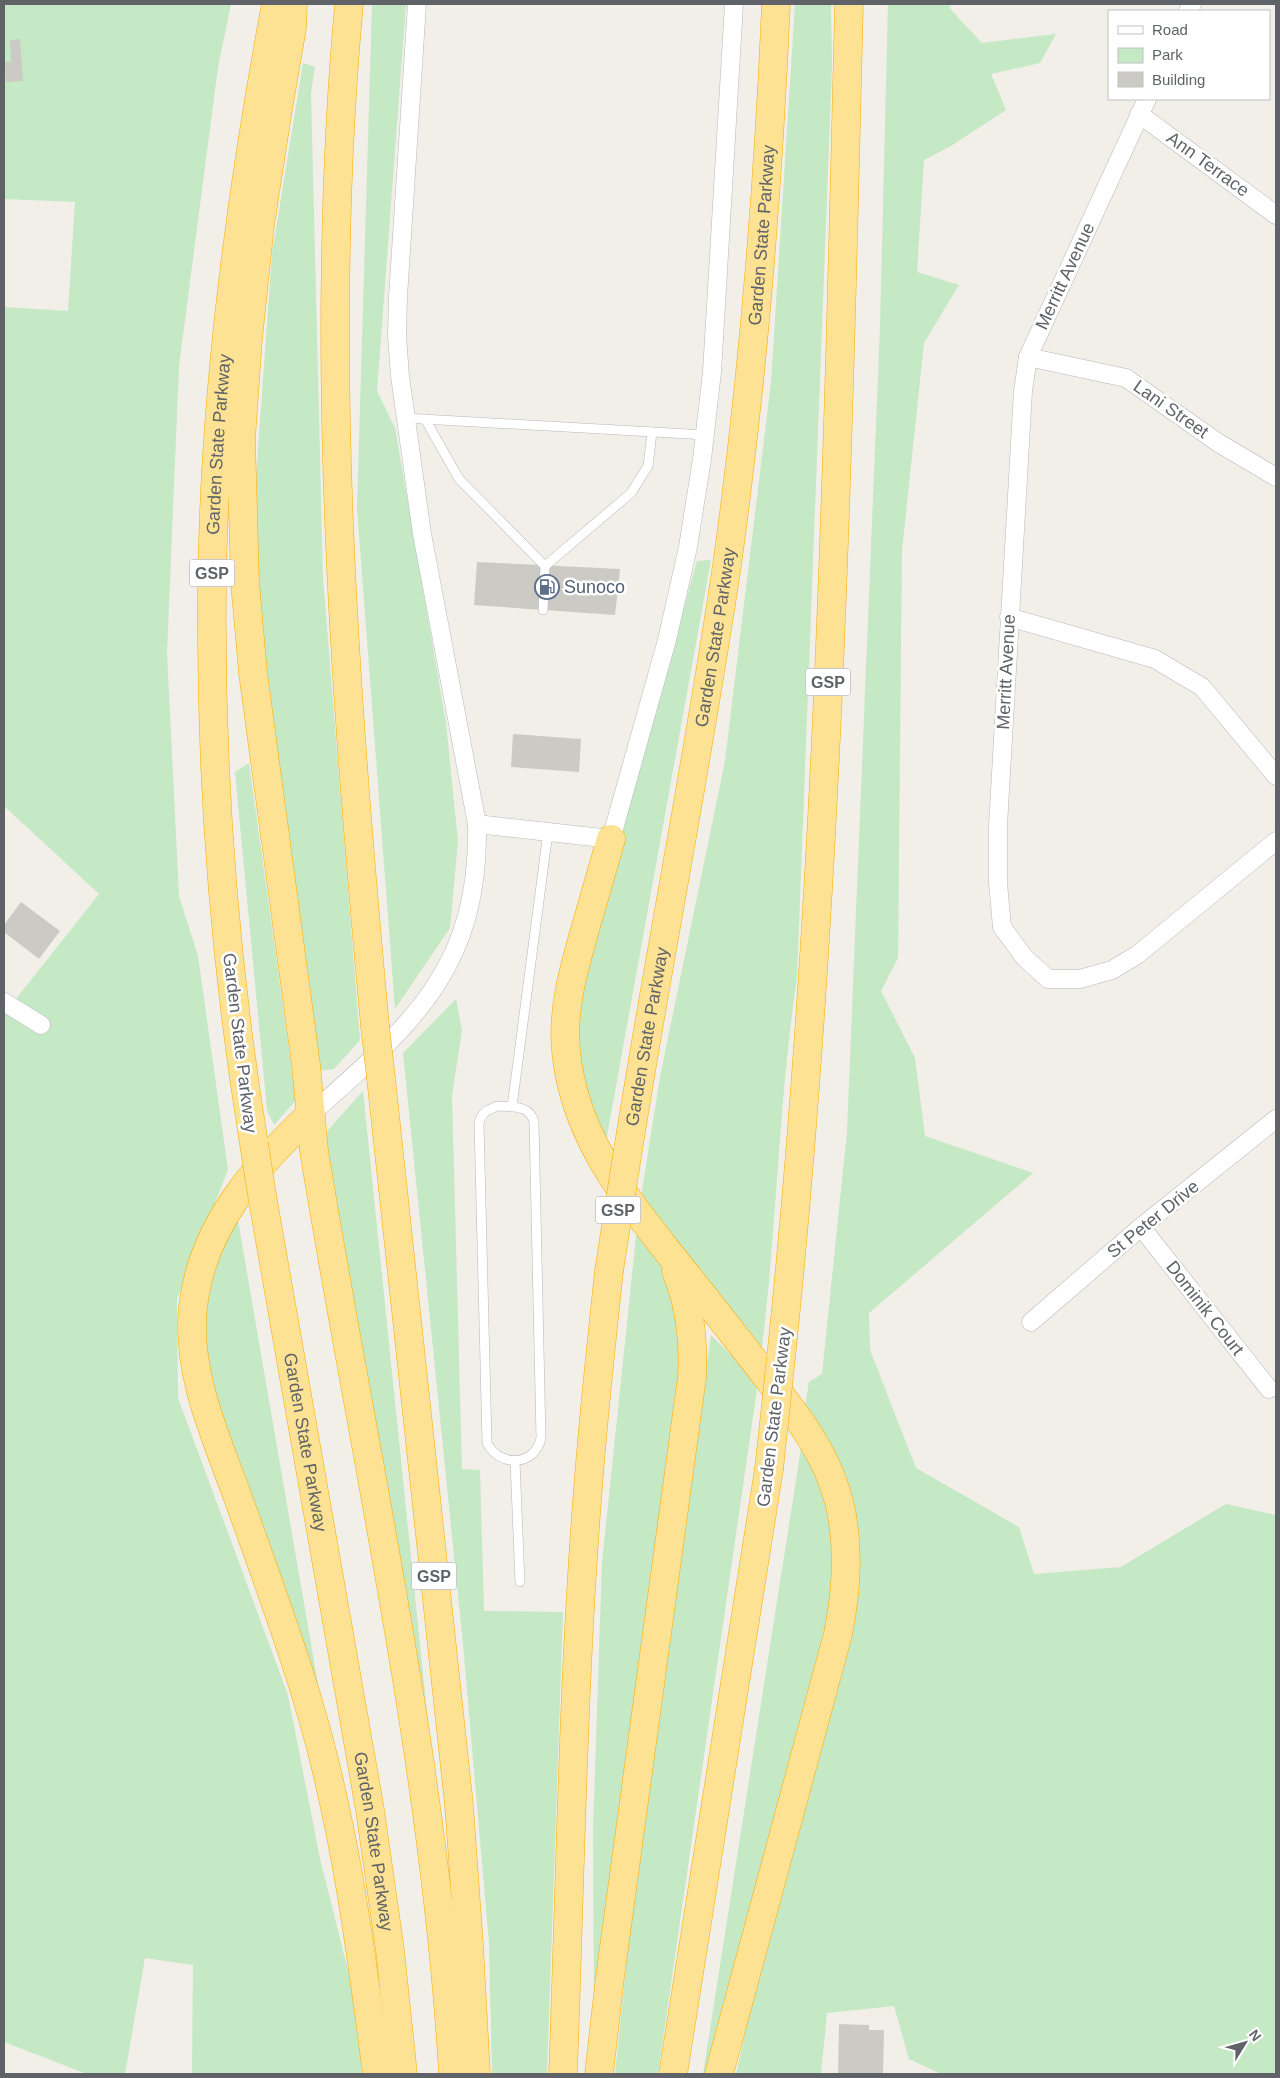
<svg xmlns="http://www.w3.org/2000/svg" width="1280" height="2078" font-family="Arial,sans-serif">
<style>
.green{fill:#c5e8c5}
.building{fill:#cccac5}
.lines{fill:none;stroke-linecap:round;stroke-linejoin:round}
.service-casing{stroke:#b5b8bc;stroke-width:10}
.minor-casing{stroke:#b5b8bc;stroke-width:19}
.motorway-casing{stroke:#f9ab00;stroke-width:29}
.service{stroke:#fff;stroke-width:9}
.minor{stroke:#fff;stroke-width:18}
.motorway{stroke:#fde293;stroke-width:28}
.motorway-bridge-casing{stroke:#f9ab00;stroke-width:29;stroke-linecap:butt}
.motorway-bridge{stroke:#fde293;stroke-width:28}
.labels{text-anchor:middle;stroke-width:5;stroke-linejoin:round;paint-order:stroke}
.shield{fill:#fff;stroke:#8f9295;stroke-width:1}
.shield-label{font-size:16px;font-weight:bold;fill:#5f6368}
.street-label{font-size:18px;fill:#5f6368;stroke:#fff}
.service-label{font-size:18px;fill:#4e5e75;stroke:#fff;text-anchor:start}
</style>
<rect width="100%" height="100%" fill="#f1efe8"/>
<g class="green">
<polygon points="5,4 231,4 218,67 179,366 167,653 179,896 198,956 228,1170 177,1299 178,1398 288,1695 320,1859 356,2002 362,2074 192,2074 193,1965 145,1958 125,2074 87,2074 4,2042 4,1014 99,894 4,806 4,307 68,311 75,202 5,199"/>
<polygon points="372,4 406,4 377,391 395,428 446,723 458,841 450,928 395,1009 357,508"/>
<path d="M 795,4 L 831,4 L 832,66 L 797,978 C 778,1103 777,1230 761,1355 L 640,1203 L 660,1077 L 725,761 L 771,382 Z"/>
<polygon points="888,4 949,4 951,10 982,43 1056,34 1040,63 991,74 1006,110 951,146 924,160 917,272 959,285 924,343 902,551 898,958 881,991 915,1058 925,1136 1033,1173 869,1313 870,1350 916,1468 1019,1527 1034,1574 1121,1567 1226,1504 1276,1515 1276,2074 941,2074 909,2059 894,2006 827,2013 821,2074 736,2074 852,1554 804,1412 809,1382 822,1374 847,1132 880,327"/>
<polygon points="303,63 315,67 311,93 323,577 360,1040 334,1069 317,1071 254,631 256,477 272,253"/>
<polygon points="711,560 605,1147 591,1121 576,1043 583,980 633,788 697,561"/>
<polygon points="249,763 296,1100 274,1125 267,1110 235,772"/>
<polygon points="456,999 462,1030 452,1096 462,1469 480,1470 484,1611 563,1612 547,2074 492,2074 489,1943 463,1644 403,1053"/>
<polygon points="363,1091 429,1732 320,1148 328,1130"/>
<polygon points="236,1209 326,1731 207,1388 202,1299"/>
<polygon points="637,1227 658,1255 676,1301 684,1363 594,2013 593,1830 602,1563"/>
<polygon points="711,1335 758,1382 658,2074 615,2074 636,1869"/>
<polygon points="802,1442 824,1478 837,1540 834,1620 706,2074 703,2074"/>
</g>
<g class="building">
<polygon points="20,39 23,81 6,82 5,62 11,62 10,40"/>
<polygon points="477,562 620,569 615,615 474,605"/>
<polygon points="513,734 581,739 579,772 511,767"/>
<polygon points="21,902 60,931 39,959 4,932 4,925"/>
<polygon points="839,2024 869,2025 869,2030 884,2030 883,2074 838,2074"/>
</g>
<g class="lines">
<defs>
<g id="service">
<polyline points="404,418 706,435"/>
<polyline points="425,419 459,479 545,566 543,610"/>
<polyline points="545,566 631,493 648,466 652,432"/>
<path d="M 498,1106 C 512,1107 530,1105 534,1122 L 541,1438 C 535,1466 500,1468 487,1443 L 479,1123 C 482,1112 487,1110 498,1106 Z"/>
<polyline points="512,1107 548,832"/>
<polyline points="515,1461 520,1582"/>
</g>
<g id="minor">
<polyline points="1188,11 1192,4"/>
<polyline points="1147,99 1028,357 1023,391 998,826 998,883 1002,927 1024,957 1048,979 1080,979 1112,970 1137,955 1276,841"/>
<polyline points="1139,114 1276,215"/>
<polyline points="1028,357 1126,378 1217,442 1276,477"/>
<polyline points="1009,617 1155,659 1202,687 1276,776"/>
<polyline points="477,824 611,839 667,640 688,547 702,459 712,372 734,4"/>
<polyline points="4,1002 41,1025"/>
<path d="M 311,1114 C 411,1025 480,969 477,824 L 422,534 L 400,376 L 397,336 L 398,297 L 417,4"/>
<polyline points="1141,1227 1269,1389"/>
<polyline points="1031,1322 1141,1227 1276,1119"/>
</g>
<g id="motorway">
<path d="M 293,4 L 292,28 L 278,109 L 260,225 L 248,339 L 241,439 L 245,583 L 253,673 L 306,1065 L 314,1151 C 364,1458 435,1763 453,2074"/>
<path d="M 349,4 C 318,344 344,687 375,1026"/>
<path d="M 611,839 C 602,870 593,902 584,933 C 573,972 562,1010 566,1051 C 574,1135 622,1193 672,1257 C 703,1295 733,1334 763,1372 C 789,1406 817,1440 832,1480 C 851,1529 848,1584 838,1634 L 719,2074"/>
<polyline points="381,1078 459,1805 469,1945 476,2074"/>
<path d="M 311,1114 C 255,1167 202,1226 193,1307 C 186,1372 215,1435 237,1495 C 262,1565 288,1634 309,1705 C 345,1825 361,1951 377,2074"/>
<path id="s1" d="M 254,1144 C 224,960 210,774 212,587 C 214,392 240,195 276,4"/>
<path id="s2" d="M 628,1150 C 659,955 698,761 727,565 C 753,379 768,191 776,4"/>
<path id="s3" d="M 263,1201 L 370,1810 L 390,1950 L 403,2074"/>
<path d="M 781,1358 C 828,908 838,456 849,4"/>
<path d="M 563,2074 C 571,1863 573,1651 592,1440 C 597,1383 603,1327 609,1271"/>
<path d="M 599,2074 L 610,1977 L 692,1377 C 694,1340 690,1305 676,1271"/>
<polyline points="673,2074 769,1469"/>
</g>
</defs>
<use href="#service" class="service-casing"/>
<use href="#minor" class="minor-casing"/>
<use href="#motorway" class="motorway-casing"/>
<use href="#service" class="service"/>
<use href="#minor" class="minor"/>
<use href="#motorway" class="motorway"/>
<defs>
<g id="motorway-bridge">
<polyline points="375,1026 381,1078"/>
<polyline points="254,1144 263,1201"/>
<polyline points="609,1271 628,1150"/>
<polyline points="769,1469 781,1358"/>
</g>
</defs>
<use href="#motorway-bridge" class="motorway-bridge-casing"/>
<use href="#motorway-bridge" class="motorway-bridge"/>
</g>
<defs>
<symbol id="fuel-ring" viewBox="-11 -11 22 22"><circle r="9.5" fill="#fff" stroke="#5c6f8a" stroke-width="1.5"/><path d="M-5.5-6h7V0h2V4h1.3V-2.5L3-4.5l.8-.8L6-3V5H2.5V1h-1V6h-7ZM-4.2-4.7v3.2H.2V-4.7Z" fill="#5c6f8a"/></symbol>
</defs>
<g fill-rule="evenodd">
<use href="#fuel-ring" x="533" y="573" width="28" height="28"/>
</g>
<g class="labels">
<g class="shield">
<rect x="189.5" y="559.5" width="45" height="27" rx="4"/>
<rect x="805.5" y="668.5" width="45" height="27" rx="4"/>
<rect x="595.5" y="1196.5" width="45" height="27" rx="4"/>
<rect x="411.5" y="1562.5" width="45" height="27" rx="4"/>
</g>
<g class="shield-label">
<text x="212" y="579">GSP</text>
<text x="828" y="688">GSP</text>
<text x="618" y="1216">GSP</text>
<text x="434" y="1582">GSP</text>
</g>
<g class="street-label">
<text transform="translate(1208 164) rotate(36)" y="6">Ann Terrace</text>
<text dy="6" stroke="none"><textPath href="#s2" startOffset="925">Garden State Parkway</textPath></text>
<text transform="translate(1065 276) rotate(-65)" y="6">Merritt Avenue</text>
<text transform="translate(1171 409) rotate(35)" y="6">Lani Street</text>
<text dy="6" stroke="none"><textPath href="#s1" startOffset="702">Garden State Parkway</textPath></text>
<text dy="6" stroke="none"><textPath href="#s2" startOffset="520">Garden State Parkway</textPath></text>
<text transform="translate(1006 672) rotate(-87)" y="6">Merritt Avenue</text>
<text dy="6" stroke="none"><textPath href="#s2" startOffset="115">Garden State Parkway</textPath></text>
<text transform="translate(240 1043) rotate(83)" y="6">Garden State Parkway</text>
<text transform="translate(1153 1219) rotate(-39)" y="6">St Peter Drive</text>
<text transform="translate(1205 1308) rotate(52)" y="6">Dominik Court</text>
<text transform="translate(774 1417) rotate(-83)" y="6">Garden State Parkway</text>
<text dy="6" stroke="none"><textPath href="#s3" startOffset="245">Garden State Parkway</textPath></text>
<text dy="6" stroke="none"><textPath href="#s3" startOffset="650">Garden State Parkway</textPath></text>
</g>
<g class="service-label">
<text x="564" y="593">Sunoco</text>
</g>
</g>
<rect width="1280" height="2078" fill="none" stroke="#5f6368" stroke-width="10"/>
<rect x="1108" y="10" width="162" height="90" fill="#ffffff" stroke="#bfc1c3"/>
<rect x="1118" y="26" width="25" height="8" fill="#ffffff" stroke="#bfc1c3"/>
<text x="1152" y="35" font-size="15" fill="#5f6368">Road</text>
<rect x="1118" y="48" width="25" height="15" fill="#c5e8c5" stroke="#bfc1c3"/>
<text x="1152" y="60" font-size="15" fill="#5f6368">Park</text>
<rect x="1118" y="72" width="25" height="15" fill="#cccac5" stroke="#bfc1c3"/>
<text x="1152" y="85" font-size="15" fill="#5f6368">Building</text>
<g transform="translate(1245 2043) rotate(53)" stroke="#ffffff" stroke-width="4" paint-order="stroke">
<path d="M0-4L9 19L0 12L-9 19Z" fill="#5f6368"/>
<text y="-8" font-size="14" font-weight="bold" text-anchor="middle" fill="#5f6368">N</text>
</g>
</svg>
